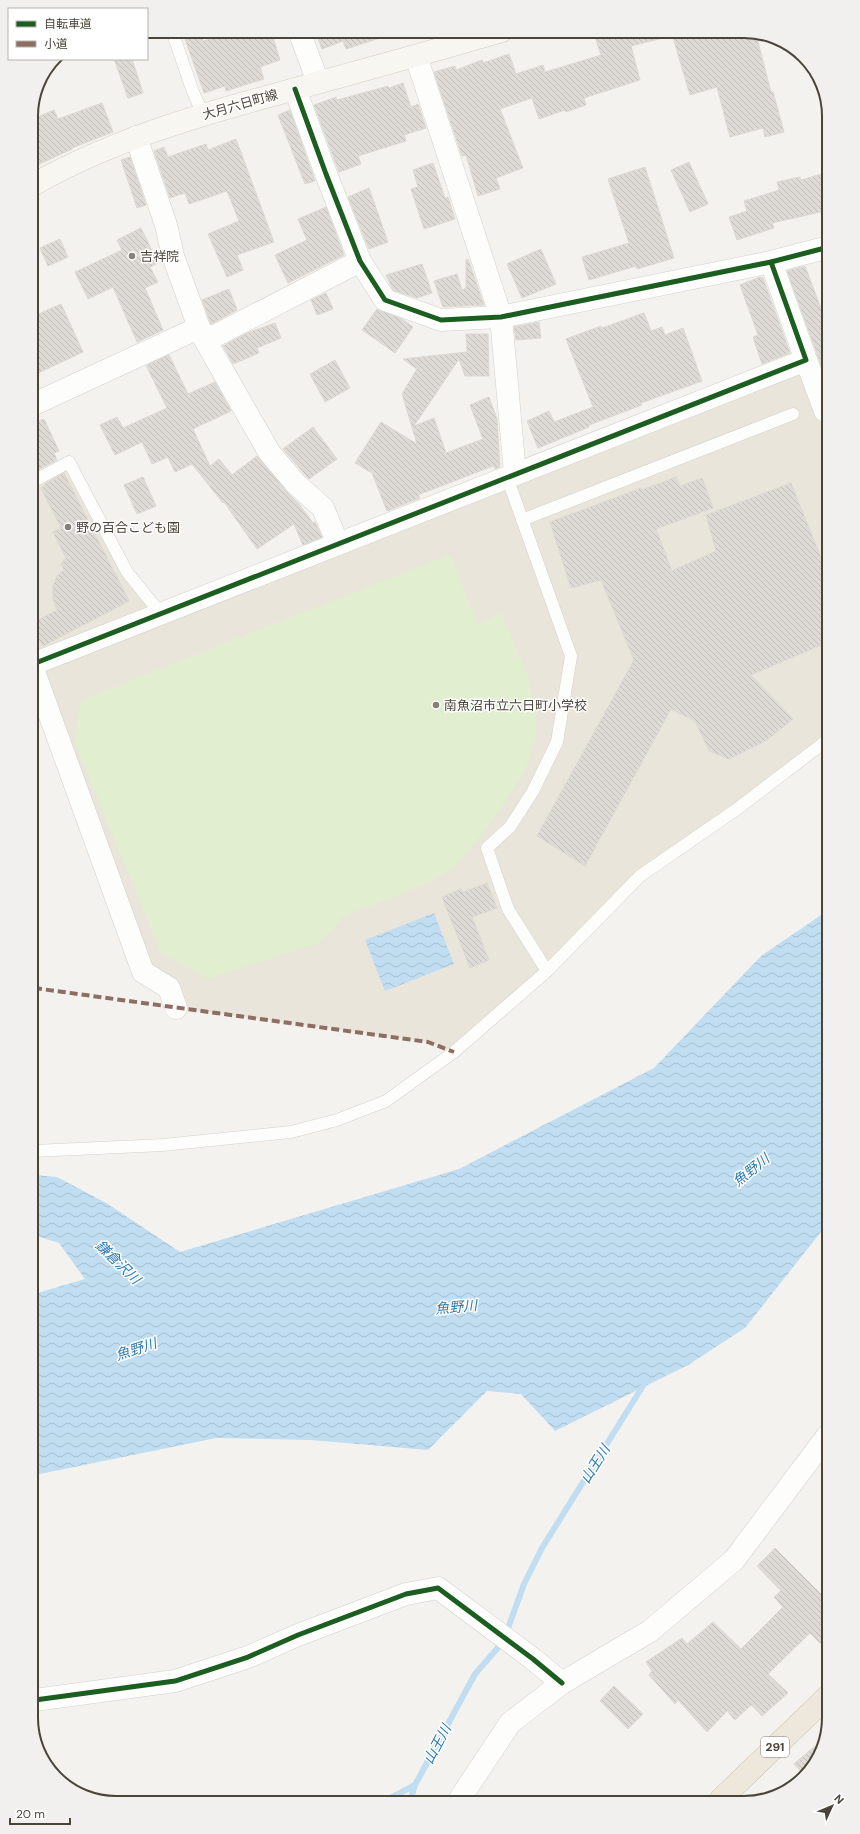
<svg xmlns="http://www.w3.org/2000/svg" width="860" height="1834" font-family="'DM Sans','Noto Sans JP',sans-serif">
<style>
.education{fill:#eae5da}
.pitch{fill:#e1eecf}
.water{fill:url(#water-waves)}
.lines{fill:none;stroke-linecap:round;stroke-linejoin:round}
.stream{stroke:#c0ddf1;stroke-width:6}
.building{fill:url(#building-back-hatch);stroke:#dcd9d4}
.lane-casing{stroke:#d2d0cb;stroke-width:13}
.street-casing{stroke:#d2d0cb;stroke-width:23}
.secondary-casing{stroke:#d3cfc5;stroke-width:23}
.highway-casing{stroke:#ccbfa9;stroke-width:23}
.lane{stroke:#fdfdfc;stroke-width:12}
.street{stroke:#fdfdfc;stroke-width:22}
.secondary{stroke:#f7f6f1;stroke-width:22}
.highway{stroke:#ede8db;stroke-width:22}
.quiet{stroke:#8d6e63;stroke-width:4;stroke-dasharray:8 4;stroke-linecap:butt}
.cycleway-casing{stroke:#fff;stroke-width:8}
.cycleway{stroke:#1b5e20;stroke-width:5}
.poi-dot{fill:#868178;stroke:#fff;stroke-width:1.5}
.labels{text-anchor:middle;stroke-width:3;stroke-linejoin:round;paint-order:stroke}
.shield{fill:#fff;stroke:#817c74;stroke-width:1}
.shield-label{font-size:12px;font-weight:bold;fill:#4b4439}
.street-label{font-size:13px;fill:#4b4439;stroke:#fff}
.poi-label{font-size:13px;fill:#4b4439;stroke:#fff;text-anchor:start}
.water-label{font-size:14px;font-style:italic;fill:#2e7ab2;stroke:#fff}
.rim{fill:none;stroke:#4b4439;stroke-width:2}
</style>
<defs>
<pattern id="water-waves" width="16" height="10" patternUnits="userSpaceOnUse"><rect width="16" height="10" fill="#c0ddf1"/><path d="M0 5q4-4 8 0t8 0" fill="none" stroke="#a6bfcf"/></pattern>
<pattern id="building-back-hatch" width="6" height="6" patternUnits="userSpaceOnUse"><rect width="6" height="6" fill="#dedbd6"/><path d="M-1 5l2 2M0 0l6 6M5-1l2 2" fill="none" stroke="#c0bdb8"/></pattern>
</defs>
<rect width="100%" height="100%" fill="#f4f2ee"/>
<polygon class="education" points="806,360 825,411 826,741 640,876 454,1052 428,1042 176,1008 143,972 33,669 32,482 69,462 127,572 161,614"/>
<polygon class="pitch" points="450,554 478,624 501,613 526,670 536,712 536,738 526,768 502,807 470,849 454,868 430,882 342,917 333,930 318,943 208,979 161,953 75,744 80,701"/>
<g class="water">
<polygon points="827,911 828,1223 745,1328 688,1365 555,1431 521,1394 487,1391 428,1450 311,1440 216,1438 35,1475 34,1294 85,1279 59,1243 34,1235 34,1175 57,1177 108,1204 180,1252 459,1169 654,1068 761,956"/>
<polygon points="434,913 454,964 385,991 365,940"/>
</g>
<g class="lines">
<g class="stream">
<polyline points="385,1801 415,1785"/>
<polyline points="410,1801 415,1785 475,1674 503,1642 524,1584 542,1548 646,1381"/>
</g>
</g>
<g class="building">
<polygon points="199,31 203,41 238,31 271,31 280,60 260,67 264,79 226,91 225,86 204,93 184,36"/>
<polygon points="315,31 392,31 392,34 346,49 343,41 322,49"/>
<polygon points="593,31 667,31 667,37 631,46 640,80 584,98 586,105 566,112 565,110 539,119 532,98 500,109 523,168 496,178 500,189 478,196 466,155 462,156 434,72 455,66 456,70 482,60 483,63 509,54 516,74 543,65 545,72 601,55"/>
<polygon points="671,31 749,31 756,34 771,92 773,92 784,132 765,137 763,128 730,137 717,87 690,95"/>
<polygon points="114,59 132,59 143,93 128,98"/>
<polygon points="403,83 411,107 418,104 426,128 404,135 406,141 358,156 361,164 339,172 314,105 336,97 337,100 388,86 389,88"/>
<polygon points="102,103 113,132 72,148 72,149 31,168 31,120 54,110 58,119"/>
<polygon points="290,110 315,181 305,184 278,115"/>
<polygon points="236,139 274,242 237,255 243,270 227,277 208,234 239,221 227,191 189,204 185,193 170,198 154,151 164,147 168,157 206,144 208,150"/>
<polygon points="130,157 146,205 137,208 121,160"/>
<polygon points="689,162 708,204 690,212 671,170"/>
<polygon points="433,163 445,198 448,197 455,219 424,229 411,189 418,187 413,170"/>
<polygon points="645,167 674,258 637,269 636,266 589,280 582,257 629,243 608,179"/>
<polygon points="825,173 825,211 772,223 774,228 737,240 729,217 747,211 744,201 779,190 777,182 800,177 801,180"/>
<polygon points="369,188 388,242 369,249 348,197"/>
<polygon points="326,207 344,255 288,283 275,255 307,240 298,219"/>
<polygon points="141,228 158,263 150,267 158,282 145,288 163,330 137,342 113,287 88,299 75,272 122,250 117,240"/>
<polygon points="60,239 68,257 48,266 40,248"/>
<polygon points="541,249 556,284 522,298 507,264"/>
<polygon points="468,259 484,305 443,307 434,281 457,274 462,290 466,288 466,260"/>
<polygon points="422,264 432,293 417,298 393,290 386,275"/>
<polygon points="805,266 825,319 825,376 787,271"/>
<polygon points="760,277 763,278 790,353 762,364 753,337 758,335 740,285"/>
<polygon points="229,289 237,310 211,324 202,300"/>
<polygon points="326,293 333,309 317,315 311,300"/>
<polygon points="61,304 83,352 32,376 32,317"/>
<polygon points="377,309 402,319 413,327 395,353 362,330"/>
<polygon points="644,313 651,331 662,327 665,335 683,328 702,381 641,403 642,405 589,425 589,427 538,448 527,421 549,411 554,422 593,407 566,339 601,326 602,328"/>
<polygon points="539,322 541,338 516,340 514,327"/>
<polygon points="275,323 281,338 257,348 259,353 233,364 223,346 247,333"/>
<polygon points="466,334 488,334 489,376 465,376 459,359 414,426 434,418 446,453 483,439 470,405 489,397 497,419 500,467 495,469 493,466 418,495 420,498 387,511 372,473 355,463 381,422 417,444 402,394 417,369 403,359 467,352"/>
<polygon points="169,355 188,394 215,382 231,411 193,429 210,466 219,459 232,475 257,456 287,492 299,504 313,523 315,522 322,537 303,545 294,524 257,549 224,502 223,503 192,464 175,472 168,457 152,464 142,442 115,455 100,425 117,417 123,428 167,408 147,367 147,365"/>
<polygon points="335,360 350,388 325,402 310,374"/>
<polygon points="44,419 59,451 54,453 57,460 38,470 32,457 32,424"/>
<polygon points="313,427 337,459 309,479 283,449"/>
<polygon points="64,473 129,601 43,646 38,638 33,640 33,623 57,610 53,598 53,586 57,576 64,569 61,564 66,558 53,532 61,528 41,488 45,486 45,484"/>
<polygon points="143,477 156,506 137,514 124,485"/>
<polygon points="676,477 680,486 702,478 713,508 656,529 672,571 716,551 706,515 791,483 826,570 826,643 751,675 793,719 767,740 729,759 709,751 695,721 671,709 585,866 537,836 634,660 601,580 571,588 550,522 641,488 642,490"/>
<polygon points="487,883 497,908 472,917 489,960 470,968 442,897 461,889 463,892"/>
<polygon points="775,1548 829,1602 829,1652 810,1633 768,1674 788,1693 762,1716 751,1705 735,1720 727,1711 707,1732 678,1700 675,1704 649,1675 652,1671 646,1662 682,1638 687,1644 713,1622 741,1649 783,1607 774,1597 781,1591 757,1566"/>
<polygon points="614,1686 643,1714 628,1729 600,1701"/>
<polygon points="821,1741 811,1769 804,1775 794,1764"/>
</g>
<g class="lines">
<defs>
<g id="lane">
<polyline points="172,31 193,92 203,114"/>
<polyline points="507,477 571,656 557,742 533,791 510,827 487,848 508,909 547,971"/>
<polyline points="32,482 69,462 127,572 161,614"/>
<polyline points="522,520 793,414"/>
<polyline points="34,1151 163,1145 291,1132 337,1120 386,1101 454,1052 547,971 640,876 737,809 826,741"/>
</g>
<g id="street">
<polyline points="299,31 318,82"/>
<polyline points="416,56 501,317 515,474"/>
<polyline points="295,89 326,174 360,261 385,300 441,320 501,317 771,262 825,248"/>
<polyline points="136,137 166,225 173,256 201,333 269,452 296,484 323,508 338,544"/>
<polyline points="806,360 825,411"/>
<polyline points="32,405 196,329 211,338 360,261"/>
<polyline points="33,664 806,360 771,262"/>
<polyline points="33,669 143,972 169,988 176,1008"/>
<polyline points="35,1700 175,1681 248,1657 298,1635 406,1594 438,1588 533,1659 562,1683"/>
<polyline points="459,1800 510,1723 562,1683 650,1631 734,1560 828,1435"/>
</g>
<path id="secondary" d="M 31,186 C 104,144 185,119 266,97 C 345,75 424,54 502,31"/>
<polyline id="highway" points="721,1799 829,1695"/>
</defs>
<use href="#lane" class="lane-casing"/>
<use href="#street" class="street-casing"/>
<use href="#secondary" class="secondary-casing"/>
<use href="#highway" class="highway-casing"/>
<use href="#lane" class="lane"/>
<use href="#street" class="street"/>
<use href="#secondary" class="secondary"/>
<use href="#highway" class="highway"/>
<polyline class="quiet" points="34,988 428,1042 454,1052"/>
<defs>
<g id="cycleway">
<polyline points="295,89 326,174 360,261 385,300 441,320 501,317 771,262 825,248"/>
<polyline points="33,664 806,360 771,262"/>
<polyline points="35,1700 175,1681 248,1657 298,1635 406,1594 438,1588 533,1659 562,1683"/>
</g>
</defs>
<use href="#cycleway" class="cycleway-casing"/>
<use href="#cycleway" class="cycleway"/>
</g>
<g class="poi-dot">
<circle cx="132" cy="256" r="4"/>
<circle cx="68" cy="527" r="4"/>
<circle cx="436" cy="705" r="4"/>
</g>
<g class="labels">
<rect class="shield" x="761" y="1737" width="28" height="20" rx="3"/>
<g class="shield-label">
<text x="775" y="1751">291</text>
</g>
<g class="street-label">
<text transform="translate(240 104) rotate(-16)" y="5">大月六日町線</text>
</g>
<g class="poi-label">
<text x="140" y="261">吉祥院</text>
<text x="76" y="532">野の百合こども園</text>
<text x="444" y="710">南魚沼市立六日町小学校</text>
</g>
<g class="water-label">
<text transform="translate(751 1170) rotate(-39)" y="5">魚野川</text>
<text transform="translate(118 1262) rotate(44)" y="5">鎌倉沢川</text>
<text transform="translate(456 1307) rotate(-5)" y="5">魚野川</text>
<text transform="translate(136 1349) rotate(-18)" y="5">魚野川</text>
<text transform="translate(595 1464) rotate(-58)" y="5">山王川</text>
<text transform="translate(437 1744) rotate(-62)" y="5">山王川</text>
</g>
</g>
<path d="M0 0H860V1834H0ZM116 38H744A78 78 0 0 1 822 116V1718A78 78 0 0 1 744 1796H116A78 78 0 0 1 38 1718V116A78 78 0 0 1 116 38Z" fill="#f1f0ef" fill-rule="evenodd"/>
<path class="rim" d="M116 38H744A78 78 0 0 1 822 116V1718A78 78 0 0 1 744 1796H116A78 78 0 0 1 38 1718V116A78 78 0 0 1 116 38Z"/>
<rect x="8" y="8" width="140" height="52" fill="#ffffff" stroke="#b7b4b0"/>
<rect x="16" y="21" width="20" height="6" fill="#1b5e20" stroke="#b7b4b0"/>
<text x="44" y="28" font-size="12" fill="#4b4439">自転車道</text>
<rect x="16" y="41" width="20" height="6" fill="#8d6e63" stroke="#b7b4b0"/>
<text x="44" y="48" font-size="12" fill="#4b4439">小道</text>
<g transform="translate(832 1806) rotate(46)" stroke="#ffffff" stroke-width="3" paint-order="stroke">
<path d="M0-3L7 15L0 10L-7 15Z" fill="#4b4439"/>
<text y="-6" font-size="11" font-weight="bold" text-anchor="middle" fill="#4b4439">N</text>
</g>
<path d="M10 1818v6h60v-6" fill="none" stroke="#4b4439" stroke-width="2"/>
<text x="16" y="1818" font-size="12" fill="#4b4439" stroke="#ffffff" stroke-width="3" paint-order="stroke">20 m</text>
</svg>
